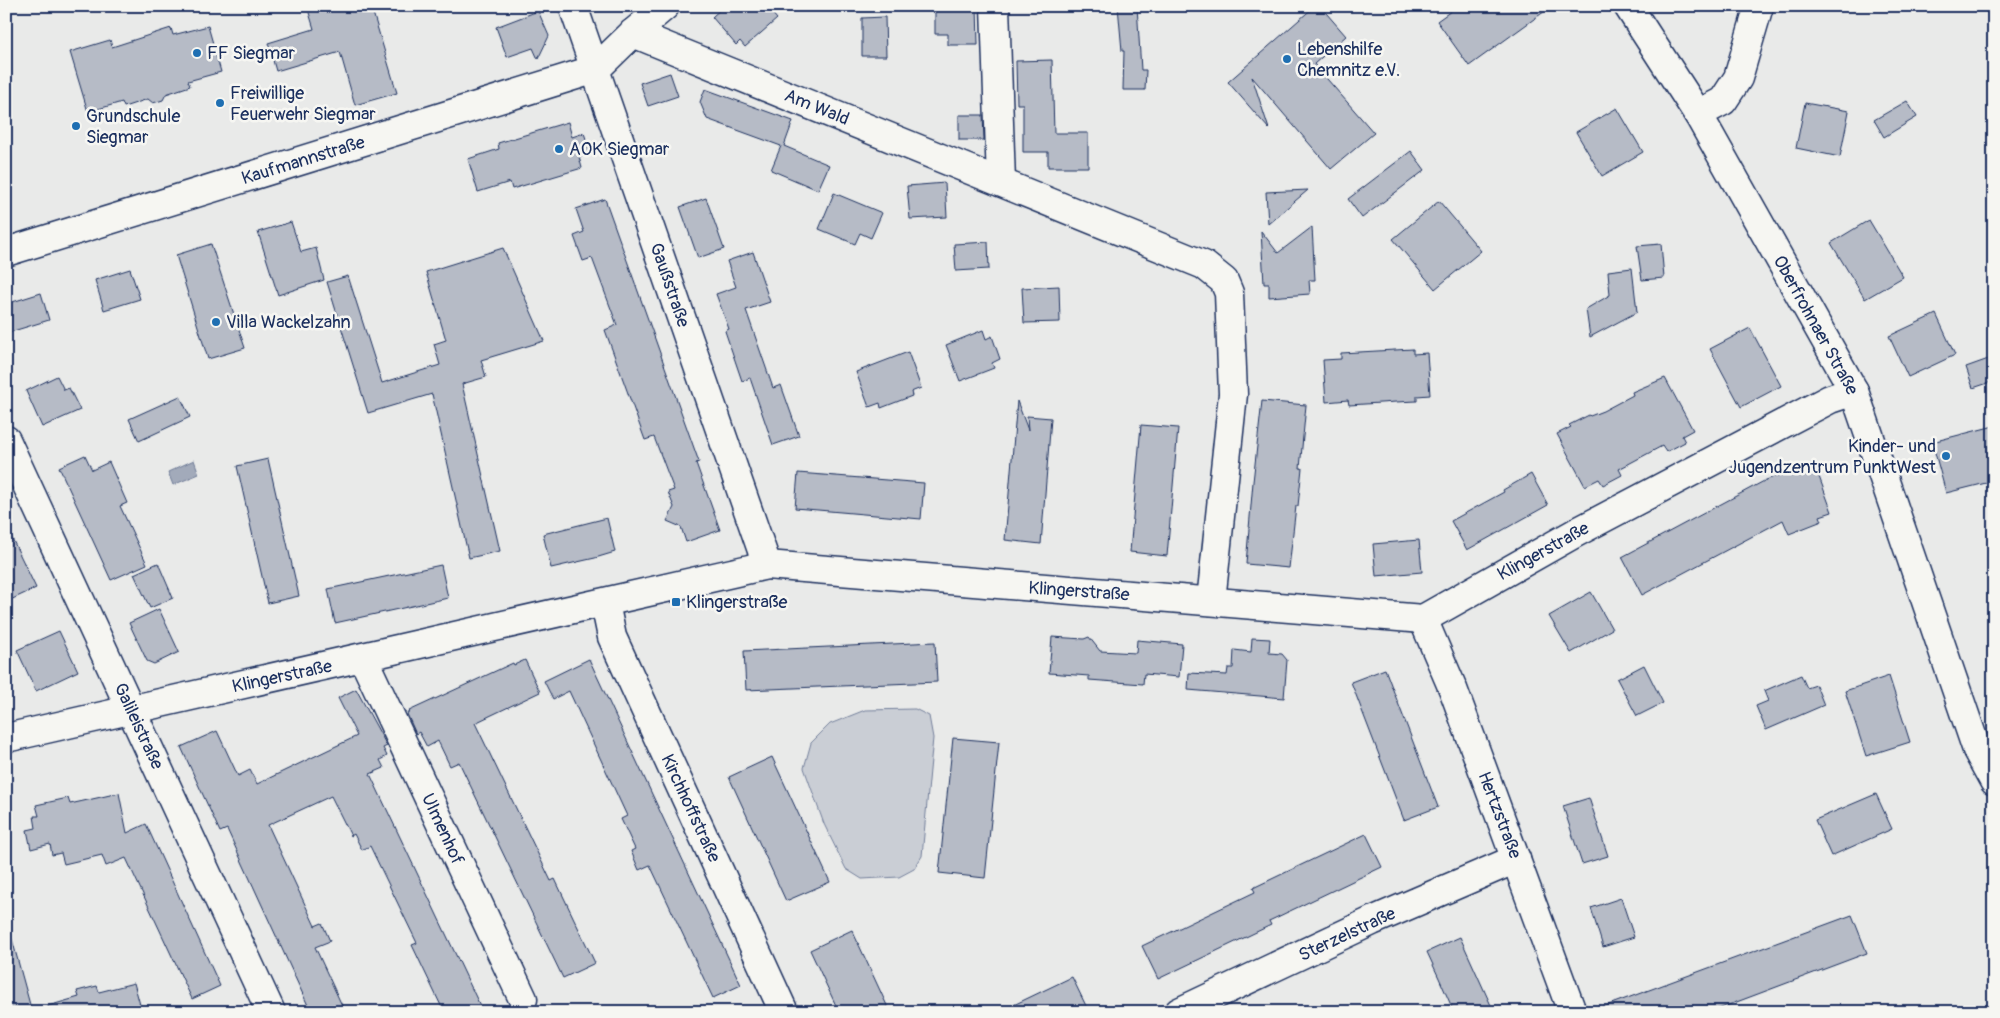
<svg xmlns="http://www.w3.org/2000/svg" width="2000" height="1018" font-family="Pangolin,sans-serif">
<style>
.green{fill:#caced5;stroke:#727e9a}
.water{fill:#a2aaba;stroke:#6c7995}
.building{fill:#b6bbc6;stroke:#1b2f5e}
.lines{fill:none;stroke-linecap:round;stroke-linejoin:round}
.minor-casing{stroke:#1b2f5e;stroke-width:31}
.major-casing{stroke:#1b2f5e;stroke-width:31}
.minor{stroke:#f6f6f2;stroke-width:28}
.major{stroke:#f6f6f2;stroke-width:28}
.poi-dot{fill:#1f6fb2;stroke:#f6f6f2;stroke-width:2}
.labels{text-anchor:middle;stroke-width:5;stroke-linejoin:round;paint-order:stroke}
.poi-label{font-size:18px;fill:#1b2f5e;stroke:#f6f6f2;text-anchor:start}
.street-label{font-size:18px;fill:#1b2f5e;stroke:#f6f6f2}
</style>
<rect width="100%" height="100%" fill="#e9eae9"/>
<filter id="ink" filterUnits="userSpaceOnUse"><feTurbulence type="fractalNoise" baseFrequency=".02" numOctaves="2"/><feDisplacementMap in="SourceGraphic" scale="10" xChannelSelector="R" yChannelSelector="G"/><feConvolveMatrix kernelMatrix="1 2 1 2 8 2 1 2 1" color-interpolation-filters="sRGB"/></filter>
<g filter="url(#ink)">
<polygon class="green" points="915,709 929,716 933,738 922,856 914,869 899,877 862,879 846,869 824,824 804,768 811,743 830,724 865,710"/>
<polygon class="water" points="194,460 199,474 173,485 168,472"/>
<g class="building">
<polygon points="307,6 371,6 397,93 355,105 340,52 276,71 268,43 314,29"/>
<polygon points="724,6 766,6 777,19 745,47 740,41 736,45 712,17"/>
<polygon points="935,6 977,6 978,45 948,45 948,34 935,34"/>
<polygon points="1118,6 1137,6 1141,70 1146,70 1145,90 1123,90 1124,51 1122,51"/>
<polygon points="1315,6 1320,6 1346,36 1314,64 1374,133 1331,169 1252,77 1269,129 1228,82"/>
<polygon points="1458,6 1552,6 1469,66 1437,21"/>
<polygon points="538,11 549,36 538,59 533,48 507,57 496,27"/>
<polygon points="885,17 886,56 862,56 862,18"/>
<polygon points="208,26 221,72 188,81 190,86 166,94 163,100 153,103 148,99 124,107 122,102 88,112 70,52 110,40 112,47 171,28 173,35"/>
<polygon points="1052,60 1054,133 1088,133 1088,167 1048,167 1048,152 1023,152 1023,104 1017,104 1016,61"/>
<polygon points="670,73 678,96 648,106 640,83"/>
<polygon points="705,89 793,121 784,146 829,165 818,190 771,170 781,146 707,119 700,102"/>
<polygon points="1907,101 1917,117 1884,137 1874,120"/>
<polygon points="1805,103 1849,111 1840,157 1796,148"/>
<polygon points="1617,108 1643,152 1602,176 1576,132"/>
<polygon points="959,115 983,115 984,140 959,140"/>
<polygon points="568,122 572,137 584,133 590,151 589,154 579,157 582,168 512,189 510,182 478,192 468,159 499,149 498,143"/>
<polygon points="1411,151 1425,170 1362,218 1348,199"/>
<polygon points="945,183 947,217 910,219 907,186"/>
<polygon points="1308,190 1268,224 1266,192"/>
<polygon points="834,193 882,213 871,238 860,233 855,244 819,229"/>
<polygon points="706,198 724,249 698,258 680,207"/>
<polygon points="605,199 699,462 696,463 720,530 686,542 681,527 667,521 674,507 668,492 674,490 654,437 645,440 605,330 617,325 592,258 583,261 574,236 584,232 576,209"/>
<polygon points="1439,201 1481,251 1435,289 1393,239"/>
<polygon points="1869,220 1903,277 1865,299 1831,243"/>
<polygon points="291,222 301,252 316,248 324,280 278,295 258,232"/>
<polygon points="1312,227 1315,280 1309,280 1310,294 1269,297 1269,284 1264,284 1261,231 1278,253"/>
<polygon points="988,242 989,269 956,271 954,244"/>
<polygon points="211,244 245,348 208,359 176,255"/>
<polygon points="1661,244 1664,278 1642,280 1637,246"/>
<polygon points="503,248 544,341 481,360 486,377 462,384 500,551 469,558 432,394 368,413 327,282 348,276 382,383 440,365 434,344 446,340 426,272"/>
<polygon points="753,252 770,302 746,310 773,388 781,385 799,436 773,445 750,378 742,381 725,331 729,329 716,294 736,287 727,261"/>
<polygon points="1632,268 1637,312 1590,337 1586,309 1610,295 1608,271"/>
<polygon points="130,269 140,299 104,310 95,280"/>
<polygon points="1059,286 1060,322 1024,323 1022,288"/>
<polygon points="41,293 49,320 10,332 6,320 6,304"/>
<polygon points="1936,314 1955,355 1908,377 1889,336"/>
<polygon points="1750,328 1781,386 1741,407 1710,349"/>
<polygon points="983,330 986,339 992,336 1000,359 992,363 994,368 960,381 946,345"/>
<polygon points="1413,349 1413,354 1427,353 1430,395 1417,396 1417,401 1396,402 1349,405 1348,400 1326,402 1323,360 1341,359 1341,353"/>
<polygon points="908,352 921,388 911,392 912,396 881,408 880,403 869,407 856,372"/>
<polygon points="1994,357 1994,381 1973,388 1966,367"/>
<polygon points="57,376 64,390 69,388 80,410 42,427 26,391"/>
<polygon points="1665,378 1693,430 1682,436 1685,442 1666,452 1662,446 1619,469 1622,475 1603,485 1599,479 1585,486 1557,434 1571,427 1569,425 1589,415 1590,416 1603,411 1633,395 1632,392"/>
<polygon points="180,396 190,417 139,441 129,419"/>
<polygon points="1017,401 1028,430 1027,416 1051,418 1041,544 1005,540"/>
<polygon points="1262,401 1306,405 1300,468 1302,468 1298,506 1296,506 1289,568 1246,564 1253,482"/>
<polygon points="1141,425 1178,428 1167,556 1130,552"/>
<polygon points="1994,426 1994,481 1946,493 1932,442"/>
<polygon points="85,455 92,470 109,462 127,503 120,506 147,564 111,580 59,467"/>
<polygon points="268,459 299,596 268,603 237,466"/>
<polygon points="1814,463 1832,512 1820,516 1822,521 1789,534 1783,520 1642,595 1622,557 1766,480"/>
<polygon points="798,473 924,483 921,519 795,508"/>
<polygon points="1531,474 1548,505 1467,550 1451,521 1504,492 1503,490"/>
<polygon points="607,518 615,552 595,558 551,568 543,534"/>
<polygon points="6,526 36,588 6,602"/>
<polygon points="1419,540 1422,572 1376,576 1373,544"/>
<polygon points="158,563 173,598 150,608 134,574"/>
<polygon points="441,565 448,598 335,623 328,589"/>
<polygon points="1591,592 1612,629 1571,653 1549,616"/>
<polygon points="159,609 179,652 154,664 147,661 129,623"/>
<polygon points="59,631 78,671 36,691 17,650"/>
<polygon points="1052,637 1084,639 1089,637 1100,651 1136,653 1137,640 1182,644 1179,677 1144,674 1143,684 1089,680 1089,676 1049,673"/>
<polygon points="1252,638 1270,639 1269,653 1282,654 1287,660 1284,698 1188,690 1189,673 1227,675 1228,668 1233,668 1234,650 1251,652"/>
<polygon points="935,642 937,682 746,690 744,651"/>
<polygon points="589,659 741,985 713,998 650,865 639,870 631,851 635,849 621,819 627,816 569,691 553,699 544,681"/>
<polygon points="525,660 540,692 475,723 551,881 555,879 595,963 563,978 459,762 450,766 438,741 427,747 419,732 416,734 407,714 410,712 409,711 513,663 514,665"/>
<polygon points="1644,665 1663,703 1637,716 1617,679"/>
<polygon points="1385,669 1438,807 1404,820 1351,682"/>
<polygon points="1801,675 1807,688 1816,685 1824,705 1766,730 1756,706 1768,701 1764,691"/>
<polygon points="1889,676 1910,742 1866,756 1845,691"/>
<polygon points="356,689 387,746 383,748 387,756 380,760 384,768 370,774 483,1012 444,1012 412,945 417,943 370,846 362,850 354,834 351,836 331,796 268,825 315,926 322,923 330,941 315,947 345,1012 311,1012 227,829 220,832 181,747 217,731 238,776 250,770 257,784 357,736 338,698"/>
<polygon points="953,738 999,742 985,878 939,873"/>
<polygon points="772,757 830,882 786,901 729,777"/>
<polygon points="119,793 127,833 146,824 220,986 192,999 126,858 106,866 102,855 64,864 61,853 52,855 50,844 31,849 27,830 36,828 34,816 39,816 36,805 68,798 70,804"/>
<polygon points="1876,794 1892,829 1831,856 1815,820"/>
<polygon points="1589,798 1608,856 1582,864 1563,806"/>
<polygon points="1366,834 1382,867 1269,921 1271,925 1158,979 1142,946 1255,892 1253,888"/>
<polygon points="1621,898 1634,937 1603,947 1591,908"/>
<polygon points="1852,915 1867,953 1710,1012 1596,1012 1595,1010"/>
<polygon points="852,930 890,1012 839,1012 824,980 810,950"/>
<polygon points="1460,937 1494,1012 1454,1012 1439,978 1427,952"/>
<polygon points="12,939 32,1012 6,1012 6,940"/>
<polygon points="1072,977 1089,1012 999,1012"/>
<polygon points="134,983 142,1012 49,1012 48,1006 79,997 77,991 97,986 99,992"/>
</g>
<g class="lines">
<defs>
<g id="minor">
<polyline points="573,6 767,565"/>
<polyline points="995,6 1001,182"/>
<polyline points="633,33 1204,265 1224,281 1229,293 1233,394 1211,601"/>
<polyline points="1698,114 1723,101 1738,78 1759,6"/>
<polyline points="6,252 596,69 633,33 665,6"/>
<polyline points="6,440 271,1012"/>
<polyline points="605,603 612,637 784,1012"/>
<polyline points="1423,619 1453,689 1572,1012"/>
<polyline points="363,658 523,999"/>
<polyline points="6,738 767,565 1423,619 1577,532 1830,399 1854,391"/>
<polyline points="1179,1012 1372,921 1516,859"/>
</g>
<polyline id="major" points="1628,6 1698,114 1854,391 1977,750 1994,781"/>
</defs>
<use href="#minor" class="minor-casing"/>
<use href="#major" class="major-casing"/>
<use href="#minor" class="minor"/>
<use href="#major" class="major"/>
</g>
</g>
<g class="poi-dot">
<circle cx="197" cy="53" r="5"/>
<circle cx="1287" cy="59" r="5"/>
<circle cx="220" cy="103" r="5"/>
<circle cx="76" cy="126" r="5"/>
<circle cx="559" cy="149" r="5"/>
<circle cx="216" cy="322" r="5"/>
<circle cx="1946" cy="456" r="5"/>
<rect x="671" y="597" width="10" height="10" rx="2.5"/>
</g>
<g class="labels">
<g class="poi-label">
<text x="1297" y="55">Lebenshilfe<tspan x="1297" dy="21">Chemnitz e.V.</tspan></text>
<text x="207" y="59">FF Siegmar</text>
<text x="230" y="99">Freiwillige<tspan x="230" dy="21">Feuerwehr Siegmar</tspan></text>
<text x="86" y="122">Grundschule<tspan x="86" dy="21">Siegmar</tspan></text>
<text x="569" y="155">AOK Siegmar</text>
<text x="226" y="328">Villa Wackelzahn</text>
<text x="1936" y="452" text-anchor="end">Kinder- und<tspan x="1936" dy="21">Jugendzentrum PunktWest</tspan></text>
<text x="686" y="608">Klingerstraße</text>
</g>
<g class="street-label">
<text transform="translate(817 107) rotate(22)" y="6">Am Wald</text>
<text transform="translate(303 160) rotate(-17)" y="6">Kaufmannstraße</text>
<text transform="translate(670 285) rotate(71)" y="6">Gaußstraße</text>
<text transform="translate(1816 325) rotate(61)" y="6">Oberfrohnaer Straße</text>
<text transform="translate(1543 551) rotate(-29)" y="6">Klingerstraße</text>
<text transform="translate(1079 591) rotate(4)" y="6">Klingerstraße</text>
<text transform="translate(282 676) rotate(-12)" y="6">Klingerstraße</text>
<text transform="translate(139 726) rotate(65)" y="6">Galileistraße</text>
<text transform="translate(691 808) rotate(65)" y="6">Kirchhoffstraße</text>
<text transform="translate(1500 815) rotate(69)" y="6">Hertzstraße</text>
<text transform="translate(443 829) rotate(65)" y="6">Ulmenhof</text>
<text transform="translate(1347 934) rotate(-25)" y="6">Sterzelstraße</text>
</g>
</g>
<rect width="2000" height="1018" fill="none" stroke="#f6f6f2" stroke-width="25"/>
<rect x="12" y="12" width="1975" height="993" fill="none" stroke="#1b2f5e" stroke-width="2" filter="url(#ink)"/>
</svg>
